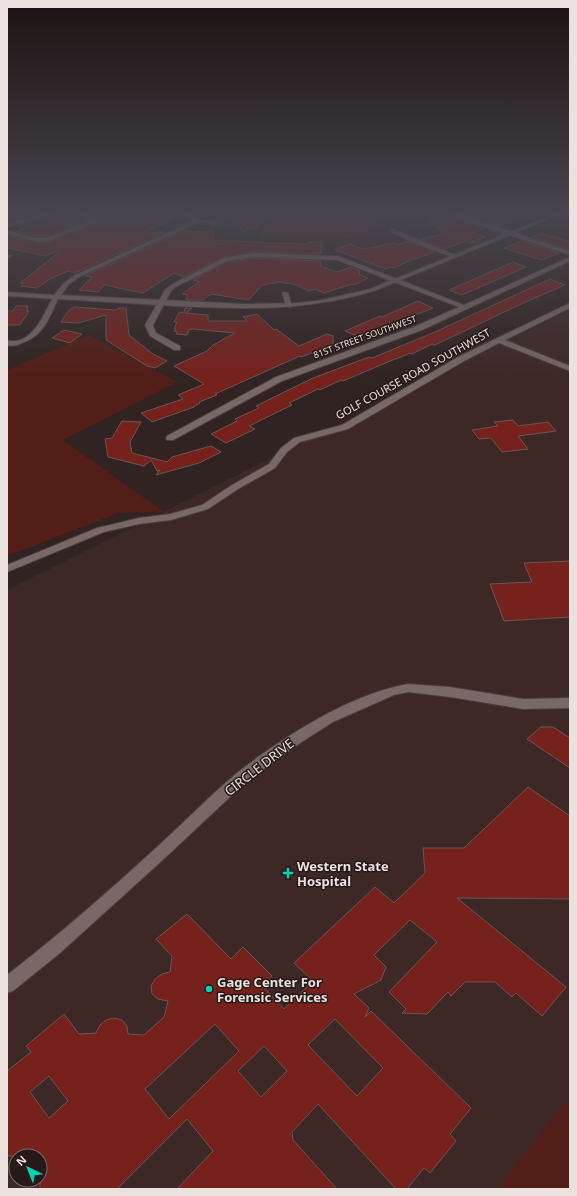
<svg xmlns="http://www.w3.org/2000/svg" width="577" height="1196" font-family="'Noto Sans',sans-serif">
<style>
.built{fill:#3e2825;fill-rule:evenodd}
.green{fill:#531d18}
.building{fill:#76211c;stroke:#685755;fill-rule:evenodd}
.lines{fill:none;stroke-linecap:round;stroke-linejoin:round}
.minor-casing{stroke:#4b3f3d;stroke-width:2}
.tertiary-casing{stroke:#4b3f3d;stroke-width:2}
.minor{fill:#796865;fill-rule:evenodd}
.tertiary{fill:#796865;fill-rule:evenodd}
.poi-dot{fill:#00d5b7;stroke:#271917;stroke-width:1.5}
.labels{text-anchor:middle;stroke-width:3;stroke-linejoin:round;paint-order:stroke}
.far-street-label{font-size:9px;fill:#ebe1df;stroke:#271917}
.street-label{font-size:11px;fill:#ebe1df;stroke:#271917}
.near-street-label{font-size:13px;fill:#ebe1df;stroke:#271917}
.near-poi-label{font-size:13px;font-weight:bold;fill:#ebe1df;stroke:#271917;text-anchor:start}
</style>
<rect width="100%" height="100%" fill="#312321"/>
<path class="built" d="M 570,309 L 570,1189 L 7,1189 L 7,590 ZM 16,1156 L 40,1156 L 40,1180 L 16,1180 Z"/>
<g class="green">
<polygon points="270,213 377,213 374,231 349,239 259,239"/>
<polygon points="89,335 177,382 63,440 164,512 119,513 7,556 7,370"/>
<polygon points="565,1103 570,1105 570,1189 498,1189"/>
</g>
<g class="building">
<polygon points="7,213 24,213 30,216 7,221"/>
<polygon points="64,213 75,213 87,221 46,236 36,236 17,231 24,229 16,226"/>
<polygon points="86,213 102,214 112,213 123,218 138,213 177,213 165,218 173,220 143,233 165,232 75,273 68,271 50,279 37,288 21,286 24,283 20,283 58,253 57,251 46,256 7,248 7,236 36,243 48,243 97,223 95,217"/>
<polygon points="473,213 537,213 538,217 498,225 466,215"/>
<polygon points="444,218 449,220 456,218 485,229 473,232 485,237 480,239 479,242 471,243 466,241 444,249 420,239 444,234 429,222"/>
<polygon points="255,219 258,227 242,232 238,220"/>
<polygon points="213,231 213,240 273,243 308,244 308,242 322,242 321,254 253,252 223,257 184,277 174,273 143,293 104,285 98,292 79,290 92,277 85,276 182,232"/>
<polygon points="541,233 570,242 570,248 568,249 532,237"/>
<polygon points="407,241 434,252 415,259 413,259 394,268 391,267 386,269 335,250 349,244 364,249 395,243 398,245"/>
<polygon points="522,241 559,253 541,260 504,248"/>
<polygon points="253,258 321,261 320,266 337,272 351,267 360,271 359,274 368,278 354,285 352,284 324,293 315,289 309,291 297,285 280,282 262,285 249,300 211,294 203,300 186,300 188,295 182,294 199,282 193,280 227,262"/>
<polygon points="513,262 526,267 462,295 449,290"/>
<polygon points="550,279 565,285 519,305 435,345 432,344 412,354 410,353 396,359 395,359 343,381 341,380 320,390 318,389 289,403 292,405 249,426 255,429 226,443 211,434 237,421 235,419 259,408 256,406 313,378 369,357 372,358 435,332"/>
<polygon points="418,301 433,308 360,337 345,331 380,316 382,317"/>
<polygon points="16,306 28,306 27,311 29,311 20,325 7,325 7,311 13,311"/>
<polygon points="74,307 116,310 118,308 126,308 129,335 153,354 167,361 155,368 147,366 106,340 106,315 78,323 61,322 68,311"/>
<polygon points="185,308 192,308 186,313 208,315 208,321 247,321 243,317 257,314 274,330 276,329 299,346 327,334 333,336 333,347 328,347 301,357 300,356 215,394 217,395 199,402 200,403 193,407 194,407 152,422 141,413 183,399 178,395 204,384 174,366 207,351 213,345 235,333 192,329 189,330 187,335 176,334 177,332 174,331 176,329 174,329 177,322 174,322 179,312 184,313"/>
<polygon points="64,330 82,334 70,343 52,338"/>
<polygon points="513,420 518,426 548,422 556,431 518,436 528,449 502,452 491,438 479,439 472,430 498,426 494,422"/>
<polygon points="122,421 141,422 130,442 132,453 167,462 172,457 211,446 221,452 199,463 156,475 160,470 157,471 151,460 144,466 108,457 105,439 112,438"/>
<polygon points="570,561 570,617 504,621 490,584 532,582 524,563"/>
<polygon points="541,727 553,727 570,738 570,768 527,739"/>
<path d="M 528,787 L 570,816 L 570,899 L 457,898 L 566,987 L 542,1016 L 516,993 L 512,997 L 495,982 L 465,982 L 451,996 L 448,992 L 427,1014 L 402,1013 L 406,1009 L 389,992 L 437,942 L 410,920 L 374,955 L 386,967 L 381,980 L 354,994 L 369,1008 L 365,1017 L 371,1011 L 471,1108 L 450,1134 L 456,1141 L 430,1173 L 424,1168 L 407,1189 L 396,1189 L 318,1104 L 292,1132 L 293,1140 L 337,1189 L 177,1189 L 213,1151 L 187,1119 L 117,1189 L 40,1189 L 40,1156 L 7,1156 L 7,1071 L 31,1052 L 26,1046 L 64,1014 L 79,1034 L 96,1033 L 100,1025 L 106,1020 L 114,1018 L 122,1020 L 127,1026 L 128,1034 L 144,1035 L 164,1017 L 168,1001 L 158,999 L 152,994 L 151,986 L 155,979 L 162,974 L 170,972 L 172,956 L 156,939 L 187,914 L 231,959 L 243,947 L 272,976 L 262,985 L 284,1009 L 313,981 L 294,963 L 375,887 L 394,903 L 425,873 L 423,848 L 464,848 ZM 335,1019 L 383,1068 L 357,1096 L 308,1045 ZM 215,1024 L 239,1051 L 169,1119 L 145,1089 ZM 264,1046 L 287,1071 L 261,1097 L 238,1071 ZM 49,1076 L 68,1101 L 49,1118 L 30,1092 Z"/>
</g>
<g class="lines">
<defs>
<g id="minor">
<polygon points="47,213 56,213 7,227 7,223"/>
<polygon points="76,213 83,213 94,218 96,222 47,242 36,242 7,234 7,230 36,238 46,238 90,221"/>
<polygon points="448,213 456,213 570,251 570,255 472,223"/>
<polygon points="193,219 214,221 217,223 214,225 191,222 191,220"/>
<polygon points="393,229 458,256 453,257 421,246 391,232 391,230"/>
<polygon points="253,253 338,256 464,305 568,258 570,257 570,261 422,330 282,381 173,440 167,440 166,438 167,436 276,377 416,326 459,307 337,260 253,257 227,261 175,287 171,291 153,325 156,333 180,346 180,350 174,350 150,336 145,325 165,290 171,285 223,258"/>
<polygon points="7,255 11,255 12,256 7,259"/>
<polygon points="283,292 288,293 292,306 291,307 286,306 282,293"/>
<path d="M 56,295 L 59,297 C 49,317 45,335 22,343 C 17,345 13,347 7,345 L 7,340 C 32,347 44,314 53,297 Z"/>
<polygon points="570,303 570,308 505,340 570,366 570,371 499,343 464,361 348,429 300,442 287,452 275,468 238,489 208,509 171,520 139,524 104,532 7,572 7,565 97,528 139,518 170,514 202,505 232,485 269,464 281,448 294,438 342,425 458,357"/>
<path d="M 408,684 L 450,687 L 523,699 L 570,698 L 570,708 L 523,709 L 450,697 L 408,692 L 394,695 L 333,722 L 300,743 L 247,781 L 167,856 L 60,953 L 13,991 L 7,993 L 7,975 C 59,935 109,891 157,847 C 184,823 209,796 237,773 C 283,737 350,694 408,684 Z"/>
</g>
<path id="tertiary" d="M 183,213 C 189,213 193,214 197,219 L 193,225 L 79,277 L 68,285 L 61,295 L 245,304 L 297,303 L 322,300 L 370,289 L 556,213 L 564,213 L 374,291 C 300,313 234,309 158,305 C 108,302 57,299 7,296 L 7,292 L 54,295 L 64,283 L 75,275 L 189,223 L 191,219 Z"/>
</defs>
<use href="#minor" class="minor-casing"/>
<use href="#tertiary" class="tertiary-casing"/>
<use href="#minor" class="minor"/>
<use href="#tertiary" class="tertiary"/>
</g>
<linearGradient id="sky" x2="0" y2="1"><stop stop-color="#1b1312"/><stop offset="0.56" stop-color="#48454e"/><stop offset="1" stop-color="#48454e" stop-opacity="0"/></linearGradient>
<rect width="577" height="380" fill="url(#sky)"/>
<g class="poi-dot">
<path d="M286 867h4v4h4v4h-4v4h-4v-4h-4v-4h4z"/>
<circle cx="209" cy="989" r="4"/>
</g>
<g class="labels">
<g class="far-street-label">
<text transform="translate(365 337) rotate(-20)" y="3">81ST STREET SOUTHWEST</text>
</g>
<g class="street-label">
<text transform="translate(413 374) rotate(-29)" y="4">GOLF COURSE ROAD SOUTHWEST</text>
</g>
<g class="near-street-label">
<text transform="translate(259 767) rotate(-38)" y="5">CIRCLE DRIVE</text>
</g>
<g class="near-poi-label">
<text x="297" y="871">Western State<tspan x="297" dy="15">Hospital</tspan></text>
<text x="217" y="987">Gage Center For<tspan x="217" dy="15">Forensic Services</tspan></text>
</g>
</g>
<rect width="577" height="1196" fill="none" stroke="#ebe1df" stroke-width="16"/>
<g transform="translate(28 1168) rotate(317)"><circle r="19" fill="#271917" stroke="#756967"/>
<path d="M0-3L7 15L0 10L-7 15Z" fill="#00d5b7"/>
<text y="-6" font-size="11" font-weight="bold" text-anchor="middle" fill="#ebe1df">N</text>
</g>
</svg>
